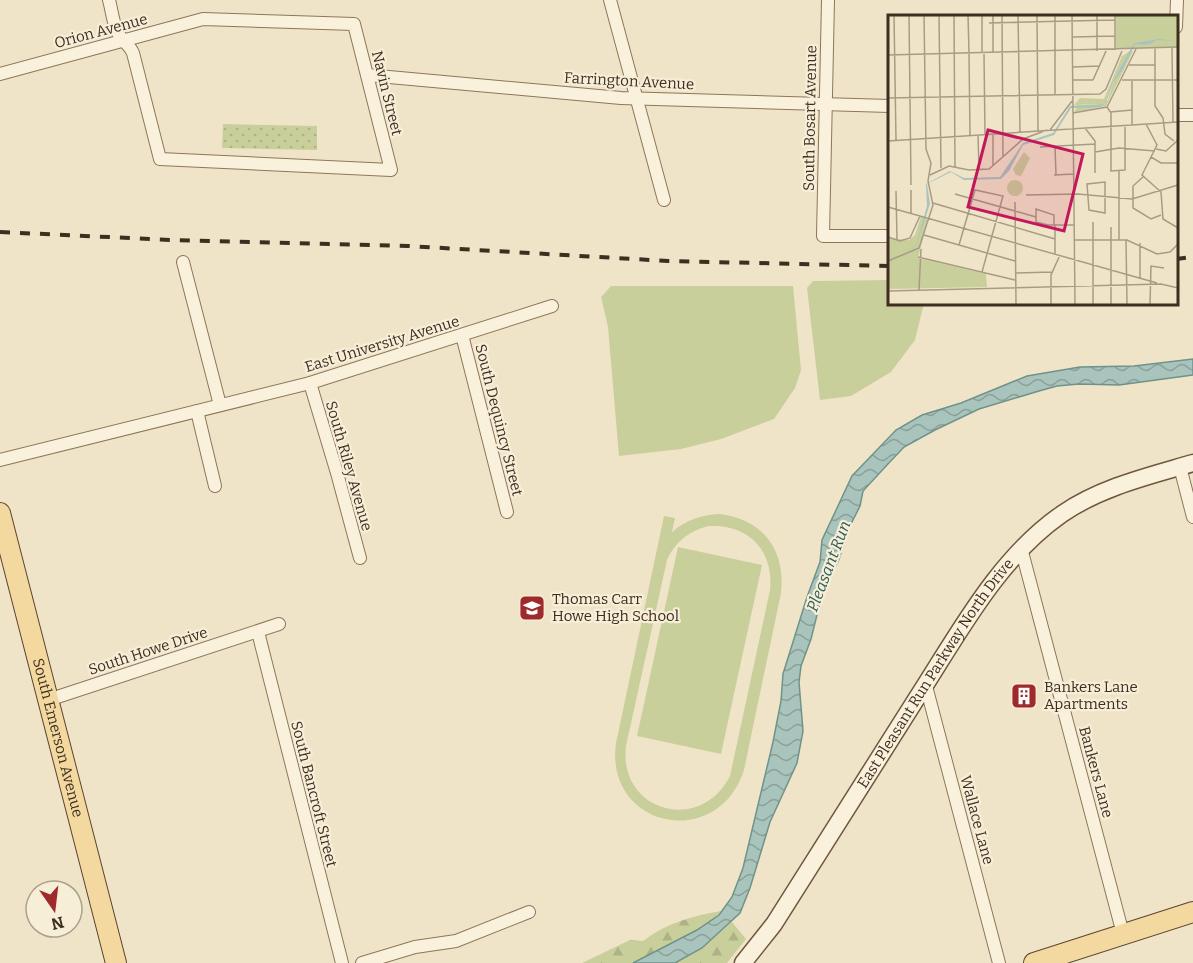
<svg xmlns="http://www.w3.org/2000/svg" width="1193" height="963" font-family="Bitter,serif">
<style>
.forest{fill:url(#forest-firs)}
.park{fill:#c9cf9b;fill-rule:evenodd}
.garden{fill:url(#garden-dots)}
.water{fill:url(#water-waves);stroke:#6f938a;stroke-width:1.5}
.lines{fill:none;stroke-linecap:round;stroke-linejoin:round}
.street-casing{stroke:#8d765c;stroke-width:14}
.secondary-casing{stroke:#6f573f;stroke-width:19}
.primary-casing{stroke:#5b4430;stroke-width:22}
.street{stroke:#faf1dc;stroke-width:12}
.secondary{stroke:#faf1dc;stroke-width:16}
.primary{stroke:#f3d9a0;stroke-width:20}
.rail{stroke:#3d2e20;stroke-width:4;stroke-dasharray:10 10;stroke-linecap:butt}
.labels{text-anchor:middle;stroke-width:4.5;stroke-linejoin:round;paint-order:stroke}
.street-label{font-size:15px;fill:#3d2e20;stroke:#f7eed8}
.poi-label{font-size:15px;fill:#3d2e20;stroke:#f7eed8;text-anchor:start}
.water-label{font-size:16px;font-style:italic;fill:#2f5d5a;stroke:#f7eed8}
.inset-road{fill:none;stroke:#a89b85;stroke-width:1.5}
.view{fill:#c2185b;fill-opacity:0.15;stroke:#c2185b;stroke-width:3}
.inset-edge{fill:none;stroke:#3d2e20;stroke-width:3}
</style>
<defs>
<pattern id="forest-firs" width="22" height="20" patternUnits="userSpaceOnUse" patternTransform="scale(1.5)"><rect width="22" height="20" fill="#c9cf9b"/><path d="M5 1l3.5 6h-7zM16 11l3.5 6h-7z" fill="#aeb285"/></pattern>
<pattern id="garden-dots" width="8" height="8" patternUnits="userSpaceOnUse" patternTransform="scale(1.5)"><rect width="8" height="8" fill="#c9cf9b"/><path d="M2 2h.1M6 6h.1" fill="none" stroke="#aeb285" stroke-width="1.8" stroke-linecap="round"/></pattern>
<pattern id="water-waves" width="16" height="10" patternUnits="userSpaceOnUse" patternTransform="scale(1.5)"><rect width="16" height="10" fill="#a9c4bc"/><path d="M0 5q4-4 8 0t8 0" fill="none" stroke="#8ba098"/></pattern>
</defs>
<rect width="100%" height="100%" fill="#f0e4c8"/>
<g class="forest">
<path d="M 721,911 C 714,923 648,959 634,963 C 620,963 597,963 582,963 L 630,940 L 643,941 C 666,923 692,916 721,911 Z"/>
<polygon points="732,922 746,939 727,963 675,963 702,948"/>
</g>
<g class="park">
<polygon points="890,280 890,303 924,303 915,340 891,372 851,396 820,400 807,288 813,281"/>
<polygon points="611,286 793,286 801,370 795,388 774,419 721,439 681,449 619,456 608,327 601,297"/>
<path d="M 719,514 C 763,519 786,550 781,593 L 744,770 C 718,852 604,828 616,743 L 664,516 L 675,518 L 672,532 C 686,520 701,515 719,514 ZM 709,526 C 749,524 774,551 770,590 L 730,776 C 700,835 618,811 626,746 L 667,560 C 676,541 689,531 709,526 Z"/>
<polygon points="678,547 762,565 721,754 637,736"/>
</g>
<polygon class="garden" points="223,124 317,126 317,150 222,148"/>
<polygon class="water" points="1193,359 1193,375 1119,385 1079,384 1057,386 1039,391 979,409 935,430 904,447 887,465 863,491 860,506 851,524 838,562 825,583 811,639 801,666 799,682 803,731 797,763 770,822 750,888 740,913 702,948 675,963 633,963 697,930 719,915 732,897 743,868 773,742 781,701 783,674 807,597 820,562 822,540 852,476 896,430 922,415 961,403 1027,376 1080,367 1134,366"/>
<g class="lines">
<defs>
<g id="street">
<polyline points="610,0 664,200"/>
<polyline points="828,0 823,236 890,236"/>
<polyline points="1176,27 1177,0"/>
<path d="M 0,74 L 203,19 L 354,24 L 391,170 L 160,159 L 133,53 C 129,44 122,41 118,33 C 113,24 112,11 109,0"/>
<polyline points="367,75 621,98 890,106"/>
<polyline points="1176,115 1193,115"/>
<polyline points="183,262 220,405"/>
<polyline points="462,335 507,512"/>
<polyline points="310,383 337,473 360,558"/>
<polyline points="197,411 215,486"/>
<polyline points="0,460 310,383 552,306"/>
<polyline points="1180,467 1193,517"/>
<polyline points="1021,548 1123,934"/>
<polyline points="258,632 342,963"/>
<polyline points="926,686 999,963"/>
<polyline points="48,700 279,624"/>
<polyline points="362,963 415,947 456,941 529,912"/>
</g>
<g id="secondary">
<path id="s1" d="M 743,963 L 774,924 C 821,850 868,776 915,701 C 958,635 997,559 1062,514 C 1101,487 1149,476 1193,463"/>
</g>
<g id="primary">
<path id="s2" d="M 0,513 L 116,963"/>
<polyline points="1034,963 1193,912"/>
</g>
</defs>
<use href="#street" class="street-casing"/>
<use href="#secondary" class="secondary-casing"/>
<use href="#primary" class="primary-casing"/>
<use href="#street" class="street"/>
<use href="#secondary" class="secondary"/>
<use href="#primary" class="primary"/>
<g class="rail">
<polyline points="0,232 172,240 408,246 668,261 890,266"/>
<polyline points="1176,259 1193,257"/>
</g>
</g>
<defs>
<symbol id="school-square" viewBox="-11 -11 22 22"><rect x="-9" y="-9" width="18" height="18" rx="4" fill="#9e2a2b" stroke="#f7eed8"/><path d="M0-5L7-2L0 1L-7-2ZM-4 1L0 2.5L4 1V4Q0 6-4 4Z" fill="#fff"/></symbol>
<symbol id="building-square" viewBox="-11 -11 22 22"><rect x="-9" y="-9" width="18" height="18" rx="4" fill="#9e2a2b" stroke="#f7eed8"/><path d="M-4-6H4V6H1V3H-1V6H-4ZM-2.5-4.3h1.7v1.8h-1.7ZM.8-4.3h1.7v1.8H.8ZM-2.5-1h1.7V.8h-1.7ZM.8-1h1.7V.8H.8Z" fill="#fff"/></symbol>
</defs>
<g fill-rule="evenodd">
<use href="#school-square" x="517" y="593" width="30" height="30"/>
<use href="#building-square" x="1009" y="681" width="30" height="30"/>
</g>
<g class="labels">
<g class="street-label">
<text transform="translate(101 31) rotate(-15)" y="5">Orion Avenue</text>
<text transform="translate(629 81) rotate(3)" y="5">Farrington Avenue</text>
<text transform="translate(387 93) rotate(76)" y="5">Navin Street</text>
<text transform="translate(810 118) rotate(-89)" y="5">South Bosart Avenue</text>
<text transform="translate(382 344) rotate(-17)" y="5">East University Avenue</text>
<text transform="translate(499 420) rotate(76)" y="5">South Dequincy Street</text>
<text transform="translate(349 466) rotate(74)" y="5">South Riley Avenue</text>
<text transform="translate(148 651) rotate(-18)" y="5">South Howe Drive</text>
<text dy="5" stroke="none"><textPath href="#s1" startOffset="348">East Pleasant Run Parkway North Drive</textPath></text>
<text dy="5" stroke="none"><textPath href="#s2" startOffset="232">South Emerson Avenue</textPath></text>
<text transform="translate(1096 772) rotate(75)" y="5">Bankers Lane</text>
<text transform="translate(314 794) rotate(76)" y="5">South Bancroft Street</text>
<text transform="translate(977 820) rotate(75)" y="5">Wallace Lane</text>
</g>
<g class="poi-label">
<text x="552" y="604">Thomas Carr<tspan x="552" dy="17">Howe High School</tspan></text>
<text x="1044" y="692">Bankers Lane<tspan x="1044" dy="17">Apartments</tspan></text>
</g>
<g class="water-label">
<text transform="translate(828 566) rotate(-69)" y="6">Pleasant Run</text>
</g>
</g>
<g transform="translate(888 15)">
<rect width="290" height="290" fill="#f0e4c8"/>
<path d="M 242,36 L 223,69 L 217,89 L 186,90 L 192,83 L 216,84 L 234,41 ZM 243,36 L 245,36 L 218,91 L 187,97 L 189,90 L 209,92 L 220,85 L 225,67 Z" fill="#c9cf9b"/>
<path d="M 228,0 L 289,0 L 289,32 L 228,34 ZM 136,137 L 142,143 L 133,161 L 128,160 L 125,154 ZM119 173a8 8 0 1 1 16 0a8 8 0 1 1-16 0ZM 33,201 L 40,205 L 30,243 L 98,259 L 99,272 L 0,274 L 0,223 L 21,225 L 27,220 Z" fill="#c9cf9b"/>
<path d="M 271,24 L 289,26 L 269,25 L 263,29 L 256,30 L 247,29 L 234,56 L 225,67 L 218,88 L 212,92 L 183,93 L 166,120 L 135,130 L 121,156 L 113,164 L 76,165 L 63,157 L 39,169 L 42,189 L 28,231 L 20,237 L 0,240 L 20,237 L 28,230 L 39,191 L 38,169 L 62,156 L 76,163 L 112,162 L 135,128 L 165,118 L 182,91 L 217,89 L 223,69 L 246,28 Z" fill="#a9c4bc"/>
<path class="inset-road" d="M 6,0 L 8,125M 21,0 L 23,170M 51,0 L 53,153M 66,0 L 67,152M 80,0 L 81,38M 94,0 L 94,39M 105,0 L 105,38M 114,0 L 115,143M 130,0 L 132,117M 149,0 L 150,116M 167,0 L 167,79M 184,0 L 187,289M 209,0 L 209,36M 227,0 L 227,35M 101,8 L 227,5M 185,22 L 227,21M 267,33 L 267,91 L 275,103 L 277,119 L 286,126M 284,33 L 285,107M 81,39 L 82,120M 96,39 L 97,119M 0,40 L 290,32M 241,50 L 267,50M 185,52 L 211,51M 185,65 L 205,65M 205,65 L 218,36M 234,65 L 290,65M 244,66 L 244,110M 0,83 L 212,79 L 218,74 L 234,36M 219,92 L 223,98 L 223,156 L 237,155 L 237,110M 222,97 L 244,95M 185,98 L 219,92 L 248,34M 258,109 L 269,130 L 254,160 L 273,177 L 275,204 L 290,213M 197,113 L 207,126 L 207,158M 162,115 L 184,86M 105,119 L 105,151M 90,120 L 91,155M 0,126 L 290,107M 152,132 L 207,129M 167,132 L 168,160M 268,134 L 278,136 L 290,125M 207,137 L 231,133 L 267,136M 263,142 L 273,148 L 290,148M 42,160 L 61,151 L 81,155 L 101,154 L 135,124 L 159,115M 166,160 L 186,159M 255,162 L 245,171 L 245,193 L 263,204 L 273,200M 217,167 L 217,198 L 201,195 L 199,169 ZM 23,175 L 23,198M 8,176 L 9,225M 67,179 L 148,202M 138,180 L 190,179 L 244,184 L 290,170M 127,187 L 128,289M 45,188 L 167,224M 0,192 L 269,268M 205,207 L 205,289M 223,212 L 223,289M 36,220 L 127,246M 0,222 L 12,226 L 22,223 L 32,201M 186,225 L 239,225 L 269,239 L 282,237 L 290,229M 231,225 L 231,155M 238,225 L 239,289M 252,228 L 252,263M 71,230 L 87,175 L 115,181 L 94,257M 167,239 L 167,210 L 166,210 L 166,200 L 148,194 L 148,207 L 160,210 L 186,210M 30,242 L 127,265M 0,246 L 31,233 L 45,190 L 40,166 L 43,148 L 38,134 L 36,0M 127,258 L 164,257M 31,275 L 33,234M 0,276 L 273,269 L 290,273M 163,289 L 163,260 L 172,240M 262,289 L 263,251 L 276,253"/>
<path class="view" d="M 100,115 L 195,139 L 176,216 L 80,192 Z"/>
<rect width="290" height="290" class="inset-edge"/>
</g>
<g transform="translate(54 909) rotate(166)"><circle r="28" fill="#f7eed8" stroke="#ada18e" stroke-width="1.5"/>
<path d="M0-4.5L10 22L0 15L-10 22Z" fill="#9e2a2b"/>
<text y="-9" font-size="16" font-weight="bold" text-anchor="middle" fill="#3d2e20">N</text>
</g>
</svg>
